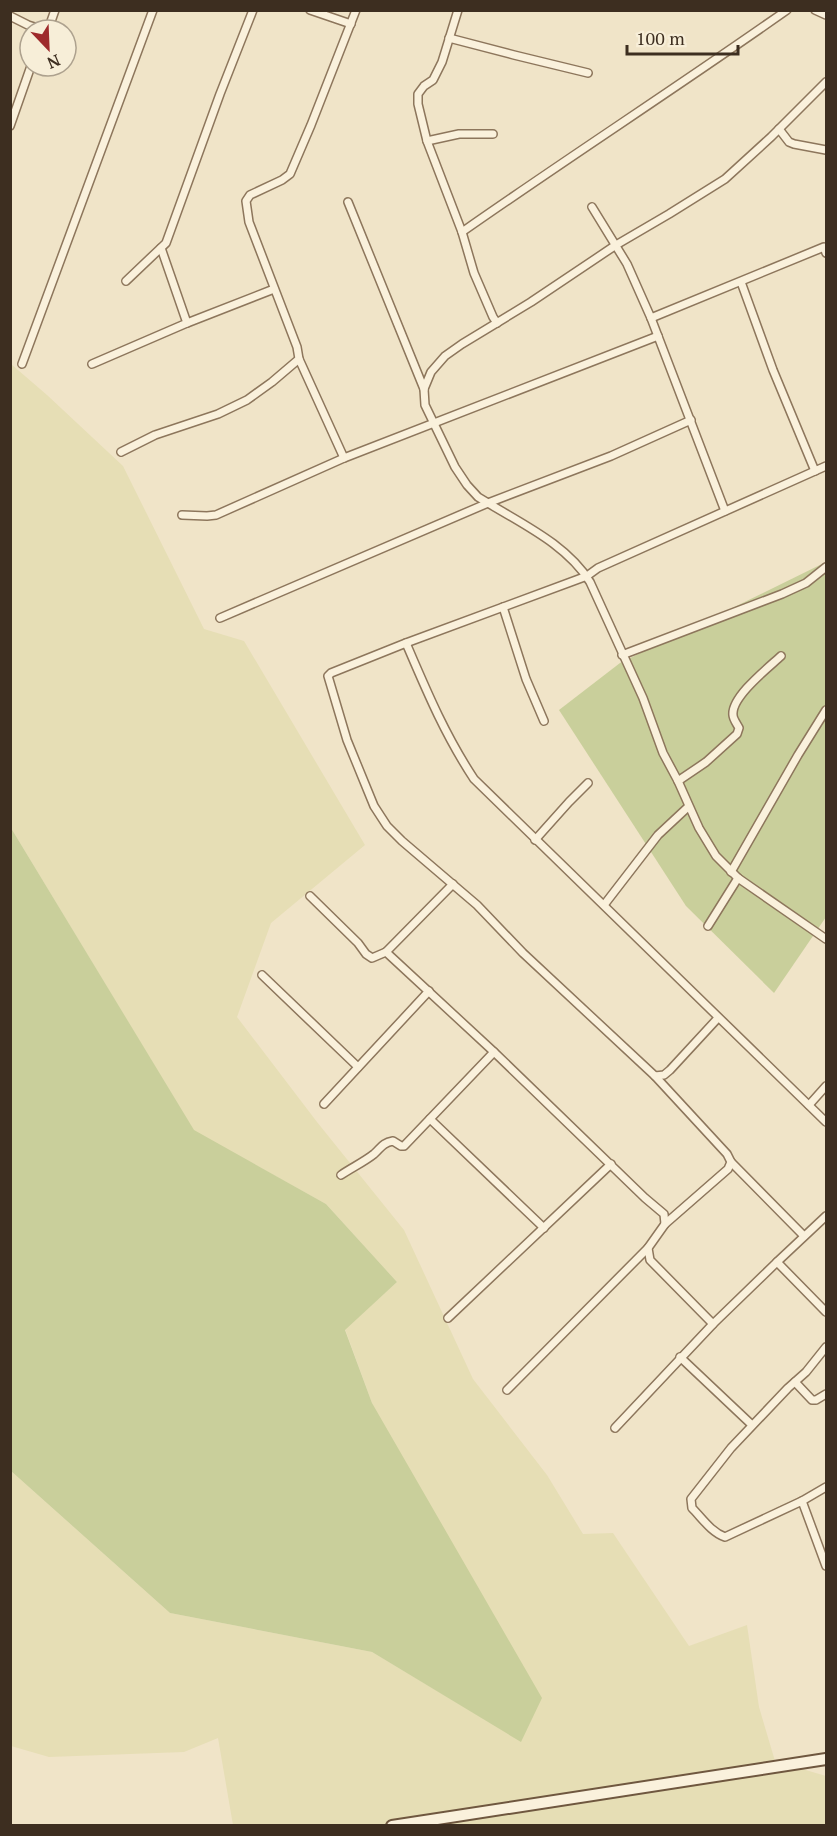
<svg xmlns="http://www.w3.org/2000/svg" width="837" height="1836" font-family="'PT Serif',serif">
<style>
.farmland{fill:#e6deb5}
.green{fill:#c9cf9b}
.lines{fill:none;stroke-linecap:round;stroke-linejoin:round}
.minor-casing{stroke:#8d765c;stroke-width:10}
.secondary-casing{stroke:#6f573f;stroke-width:14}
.minor{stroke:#faf1dc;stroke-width:7}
.secondary{stroke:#faf1dc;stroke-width:10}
</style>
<rect width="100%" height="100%" fill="#f0e4c8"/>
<polygon class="farmland" points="11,364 47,395 123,466 204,629 244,641 365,845 271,923 237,1017 317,1122 404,1230 473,1379 547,1475 583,1534 613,1533 689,1646 747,1625 759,1707 775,1761 826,1776 826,1825 233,1825 218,1738 184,1752 49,1757 11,1746 11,1471 170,1613 372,1652 521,1741 372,1403 345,1329 397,1282 326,1204 194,1131 11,828"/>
<g class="green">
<polygon points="826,562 826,917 774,993 686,906 559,710 620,663"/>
<polygon points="11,828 194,1130 326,1204 397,1282 345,1330 372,1403 542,1698 521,1742 372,1652 170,1613 11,1471"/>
</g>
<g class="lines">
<defs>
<g id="minor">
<polyline points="310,10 351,24"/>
<polyline points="458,10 442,62 433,80 424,86 418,94 418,104 427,141 462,232 474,273 493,317 497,323"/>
<polyline points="815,10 826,15"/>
<polyline points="10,16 28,25 44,30"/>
<polyline points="48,30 55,10"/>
<polyline points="449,38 514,55 588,73"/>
<path d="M 826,82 L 771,137 L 725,179 L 669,214 L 616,245 L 531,302 L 462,344 L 445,356 L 431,372 L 424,389 L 425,405 L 455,467 L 467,485 L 478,497 L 488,503 C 524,525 567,545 590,582 L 643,698 L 663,753 L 678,781 L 699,828 L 716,856 L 738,878 L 826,939"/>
<polyline points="10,126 31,66"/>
<polyline points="779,129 789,142 794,144 826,150"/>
<polyline points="427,141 459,134 493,134"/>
<polyline points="348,202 424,389"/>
<polyline points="592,207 627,264 651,318 725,511"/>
<path d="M 462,232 C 569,157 679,86 787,10"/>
<polyline points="126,281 166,243 220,94 253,10"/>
<polyline points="741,282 773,370 815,471"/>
<polyline points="651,318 824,247 826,253"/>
<polyline points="187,323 274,289"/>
<polyline points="299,359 344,458"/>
<polyline points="22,364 153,10"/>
<polyline points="92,364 187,323 161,248"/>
<polyline points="121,452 155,435 218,414 247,400 272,382 299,359 297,347 249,222 246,201 250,195 282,180 290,174 311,125 356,10"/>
<path d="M 826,466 L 598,568 L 587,576 L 406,643 C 427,692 445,735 474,779 L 826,1122"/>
<polyline points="182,515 207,516 216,515 344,458 658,336"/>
<polyline points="503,607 526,679 544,721"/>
<polyline points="220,618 488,503 611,456 691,420"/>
<polyline points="406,643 331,673 328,676 347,740 374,806 387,826 402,841 477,905 523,953 655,1076 664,1075 670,1070 718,1018"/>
<polyline points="622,655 782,594 806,583 826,567"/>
<path d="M 678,781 L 706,762 L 737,734 L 739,728 C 737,724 733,719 733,715 C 731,697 768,668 781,656"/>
<polyline points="535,840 569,802 588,783"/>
<polyline points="731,872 798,755 826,710"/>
<polyline points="453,884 386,952 494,1052 645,1198 664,1214 665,1224 648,1248 650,1260 713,1324 777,1262"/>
<polyline points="310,896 358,943 366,954 372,958 386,952"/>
<polyline points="604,905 658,835 688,807"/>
<polyline points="708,926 738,878"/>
<polyline points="262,975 358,1067"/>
<polyline points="655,1076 727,1154 731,1162 728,1169 665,1224"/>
<polyline points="324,1104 429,991"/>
<polyline points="809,1105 826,1086"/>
<polyline points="430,1119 544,1228"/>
<polyline points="731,1162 804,1236"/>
<path d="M 341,1175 C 351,1168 364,1162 374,1154 C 381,1148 382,1143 393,1141 L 401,1146 L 404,1146 L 494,1052"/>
<polyline points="826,1216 777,1262 826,1312"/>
<polyline points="448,1318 611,1164"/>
<path d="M 826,1347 L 806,1372 L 788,1388 L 731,1448 L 691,1499 L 692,1508 C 702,1518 711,1532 725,1537 L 802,1501 L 826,1566"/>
<polyline points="680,1357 752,1425"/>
<polyline points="795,1382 812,1400 816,1400 826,1394"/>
<polyline points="507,1390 648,1248"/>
<polyline points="615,1428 713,1324"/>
<polyline points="802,1501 826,1487"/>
</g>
<polyline id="secondary" points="392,1826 826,1759"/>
</defs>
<use href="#minor" class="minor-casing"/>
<use href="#secondary" class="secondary-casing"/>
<use href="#minor" class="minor"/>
<use href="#secondary" class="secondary"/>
</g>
<rect width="837" height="1836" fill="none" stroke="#3d2e20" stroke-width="24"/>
<g transform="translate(48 48) rotate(157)"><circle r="28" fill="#f7eed8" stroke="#ada18e" stroke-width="1.5"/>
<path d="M0-4.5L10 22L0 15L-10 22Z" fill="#9e2a2b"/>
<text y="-9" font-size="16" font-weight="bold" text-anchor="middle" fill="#3d2e20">N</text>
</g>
<path d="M627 45v9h111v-9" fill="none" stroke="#3d2e20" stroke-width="3"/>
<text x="636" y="45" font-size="18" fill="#3d2e20" stroke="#f7eed8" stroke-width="4.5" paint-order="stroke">100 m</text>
</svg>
